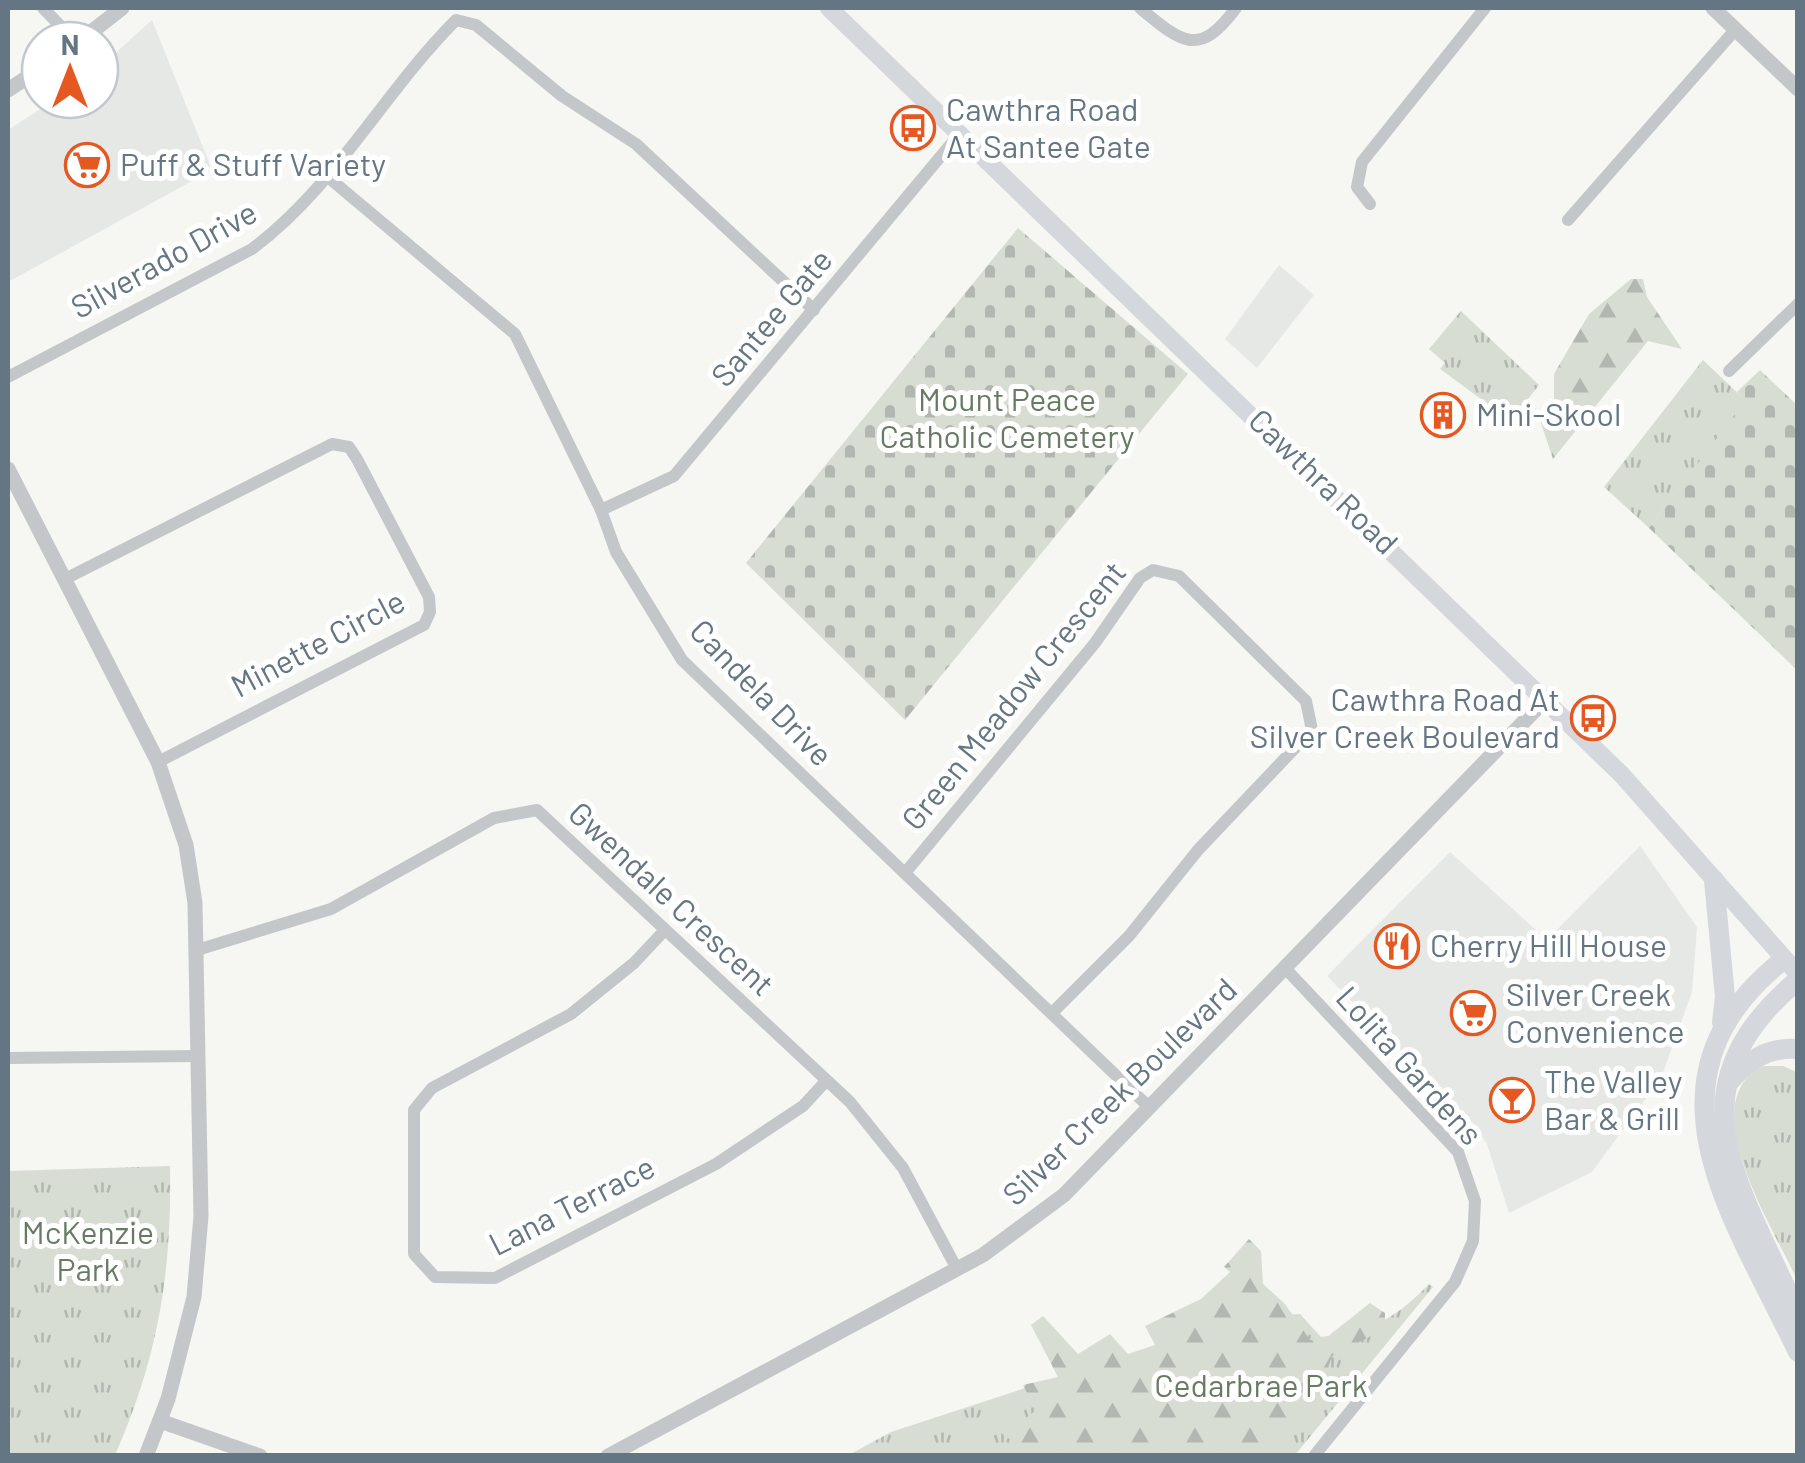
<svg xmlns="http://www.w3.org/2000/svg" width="1805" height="1463" font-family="Barlow,sans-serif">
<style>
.built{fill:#e6e8e6}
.grass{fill:url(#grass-tufts)}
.forest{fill:url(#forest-firs)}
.cemetery{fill:url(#cemetery-stones)}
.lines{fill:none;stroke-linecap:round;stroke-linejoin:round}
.minor{stroke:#c3c7ca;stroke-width:12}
.tertiary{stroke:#c3c7ca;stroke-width:15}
.secondary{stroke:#d4d8dc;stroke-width:18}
.primary{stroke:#d4d8dc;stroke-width:20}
.labels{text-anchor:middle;stroke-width:10;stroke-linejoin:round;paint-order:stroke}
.poi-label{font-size:32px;fill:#647584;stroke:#fff;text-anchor:start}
.street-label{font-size:32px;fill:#647584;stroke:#fff}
.park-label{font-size:32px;fill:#677b63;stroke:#fff}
</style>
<defs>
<pattern id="grass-tufts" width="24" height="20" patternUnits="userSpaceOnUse" patternTransform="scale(2.5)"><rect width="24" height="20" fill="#d7ddd3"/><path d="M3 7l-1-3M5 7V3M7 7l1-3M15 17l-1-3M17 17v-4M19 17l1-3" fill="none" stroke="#b2b8b1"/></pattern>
<pattern id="forest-firs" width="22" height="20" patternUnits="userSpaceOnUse" patternTransform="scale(2.5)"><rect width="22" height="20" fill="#d7ddd3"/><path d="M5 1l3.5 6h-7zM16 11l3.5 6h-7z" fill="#b2b8b1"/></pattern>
<pattern id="cemetery-stones" width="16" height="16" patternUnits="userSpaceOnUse" patternTransform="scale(2.5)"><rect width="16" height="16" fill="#d7ddd3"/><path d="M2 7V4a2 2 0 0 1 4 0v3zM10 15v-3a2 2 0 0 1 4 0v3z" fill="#b2b8b1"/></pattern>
</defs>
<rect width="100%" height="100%" fill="#f6f6f2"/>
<g class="built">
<polygon points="152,20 212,170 8,282 8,130 54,100 100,100 100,67"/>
<polygon points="1279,265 1314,295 1257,368 1225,339"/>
<polygon points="1640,846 1697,927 1692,992 1661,1078 1592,1172 1509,1213 1487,1144 1475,1125 1327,976 1450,852 1547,940"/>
</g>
<g class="grass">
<polygon points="1461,311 1539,385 1511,421 1440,369 1445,363 1429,349"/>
<polygon points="1703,360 1746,401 1649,528 1604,487"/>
<path d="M 1763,1066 L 1783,1066 L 1797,1072 L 1797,1280 C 1774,1228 1691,1102 1763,1066 Z"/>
<path d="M 170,1166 C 172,1273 158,1357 115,1455 L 8,1455 L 8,1171 Z"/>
<path d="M 1429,1284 L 1433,1287 L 1295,1455 L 847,1456 L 891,1432 L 1242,1317 L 1300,1314 L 1321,1337 C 1372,1331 1394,1320 1429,1284 Z"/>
</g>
<g class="forest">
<polygon points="1631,279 1643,279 1647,297 1682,349 1648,341 1553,459 1539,417 1554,403 1554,374 1589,314"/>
<path d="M 1249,1239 L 1261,1251 L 1263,1284 L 1285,1304 L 1310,1340 L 1322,1341 L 1370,1303 L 1385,1313 L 1385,1329 L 1332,1356 C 1324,1379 1321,1392 1297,1403 C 1287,1443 1285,1430 1262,1456 L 1035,1455 L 1033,1446 L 1015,1443 L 997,1430 L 1004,1419 L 1021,1422 L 1036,1410 L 1023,1385 L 1058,1377 L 1031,1325 L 1043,1316 L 1078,1354 L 1110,1334 L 1128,1354 L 1155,1345 L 1145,1326 L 1201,1299 L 1230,1272 L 1224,1267 Z"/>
</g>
<g class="cemetery">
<polygon points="1018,228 1188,374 905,720 746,563"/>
<polygon points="1760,370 1797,405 1797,670 1649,528 1745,401 1737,392"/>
</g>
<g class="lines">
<g class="minor">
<polyline points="43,8 74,40"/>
<path d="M 1140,8 C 1182,43 1199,58 1236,8"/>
<polyline points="329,178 515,334 601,510 616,552 682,660 1149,1107"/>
<polyline points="1370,204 1357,187 1362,162 1485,8"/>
<polyline points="1568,220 1735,30"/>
<polyline points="1729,371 1798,304"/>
<path d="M 8,377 L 252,249 C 336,186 383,93 456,20 L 476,25 L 562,96 L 636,144 L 814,310"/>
<polyline points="601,510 674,476 961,132"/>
<polyline points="65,579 332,444 349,447 357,459 429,597 430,612 424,625 158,762"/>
<polyline points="905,873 1095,643 1140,578 1153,570 1179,576 1306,701 1312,730 1198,850 1129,936 1052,1013"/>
<polyline points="664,931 634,963 571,1014 432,1088 414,1110 414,1254 435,1277 495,1278 716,1164 803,1106 826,1081"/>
<polyline points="197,950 331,909 494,818 537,810 850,1102 903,1168 957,1269"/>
<polyline points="1285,968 1458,1152 1475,1201 1473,1241 1455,1282 1314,1456"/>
<polyline points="8,1058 197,1056"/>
</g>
<g class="tertiary">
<polyline points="1713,8 1798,89"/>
<polyline points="81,40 122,8"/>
<polyline points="8,90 40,69"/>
<polyline points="8,469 158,762 186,845 195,903 201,1216 194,1297 168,1399 146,1456"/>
<polyline points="160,1421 260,1456"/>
<polyline points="608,1456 983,1255 1064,1195 1544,701"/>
</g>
<polyline class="secondary" points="829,8 1622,775 1798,974"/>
<g class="primary">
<polyline points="1714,880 1725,997 1722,1022"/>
<path d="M 1783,960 C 1632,1080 1734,1217 1798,1352"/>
<path d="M 1798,980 C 1665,1091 1742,1186 1798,1315"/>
<path d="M 1729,1082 C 1749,1060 1767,1047 1798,1049"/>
</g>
</g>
<defs>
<symbol id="bus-ring" viewBox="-11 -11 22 22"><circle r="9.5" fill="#fff" stroke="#e65822" stroke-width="1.5"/><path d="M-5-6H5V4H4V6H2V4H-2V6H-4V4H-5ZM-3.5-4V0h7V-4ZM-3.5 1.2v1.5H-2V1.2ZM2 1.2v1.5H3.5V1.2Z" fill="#e65822"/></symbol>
<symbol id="supermarket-ring" viewBox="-11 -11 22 22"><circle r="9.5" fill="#fff" stroke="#e65822" stroke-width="1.5"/><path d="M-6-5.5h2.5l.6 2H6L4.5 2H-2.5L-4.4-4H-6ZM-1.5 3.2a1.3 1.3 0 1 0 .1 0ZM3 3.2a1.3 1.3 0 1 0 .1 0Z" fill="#e65822"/></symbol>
<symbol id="building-ring" viewBox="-11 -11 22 22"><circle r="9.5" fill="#fff" stroke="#e65822" stroke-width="1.5"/><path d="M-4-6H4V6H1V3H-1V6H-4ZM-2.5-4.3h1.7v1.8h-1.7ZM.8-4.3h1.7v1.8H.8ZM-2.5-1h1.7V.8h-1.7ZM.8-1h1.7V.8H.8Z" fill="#e65822"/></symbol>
<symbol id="restaurant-ring" viewBox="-11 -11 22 22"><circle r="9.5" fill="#fff" stroke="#e65822" stroke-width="1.5"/><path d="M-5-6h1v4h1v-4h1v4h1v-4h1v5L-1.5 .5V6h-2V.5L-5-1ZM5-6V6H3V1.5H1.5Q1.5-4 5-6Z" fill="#e65822"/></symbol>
<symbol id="bar-ring" viewBox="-11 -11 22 22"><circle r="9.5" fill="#fff" stroke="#e65822" stroke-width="1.5"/><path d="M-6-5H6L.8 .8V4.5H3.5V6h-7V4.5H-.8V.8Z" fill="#e65822"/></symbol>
</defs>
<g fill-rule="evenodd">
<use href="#bus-ring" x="888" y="103" width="50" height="50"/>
<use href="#supermarket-ring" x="62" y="140" width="50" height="50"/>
<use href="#building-ring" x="1418" y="390" width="50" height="50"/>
<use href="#bus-ring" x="1568" y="693" width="50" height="50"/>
<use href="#restaurant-ring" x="1372" y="921" width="50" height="50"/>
<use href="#supermarket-ring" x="1448" y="988" width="50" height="50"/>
<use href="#bar-ring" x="1487" y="1075" width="50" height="50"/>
</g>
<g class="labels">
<g class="poi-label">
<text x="946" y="121">Cawthra Road<tspan x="946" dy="37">At Santee Gate</tspan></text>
<text x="120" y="176">Puff &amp; Stuff Variety</text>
<text x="1476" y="426">Mini-Skool</text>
<text x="1560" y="711" text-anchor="end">Cawthra Road At<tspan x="1560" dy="37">Silver Creek Boulevard</tspan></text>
<text x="1430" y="957">Cherry Hill House</text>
<text x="1506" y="1006">Silver Creek<tspan x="1506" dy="37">Convenience</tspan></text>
<text x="1544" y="1093">The Valley<tspan x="1544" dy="37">Bar &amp; Grill</tspan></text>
</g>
<g class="street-label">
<text transform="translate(164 260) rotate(-29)" y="11">Silverado Drive</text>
<text transform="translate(772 318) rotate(-50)" y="11">Santee Gate</text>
<text transform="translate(1323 482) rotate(44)" y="11">Cawthra Road</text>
<text transform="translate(318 644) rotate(-28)" y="11">Minette Circle</text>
<text transform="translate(761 693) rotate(46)" y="11">Candela Drive</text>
<text transform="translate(1014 696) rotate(-51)" y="11">Green Meadow Crescent</text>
<text transform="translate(671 899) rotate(43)" y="11">Gwendale Crescent</text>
<text transform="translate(1409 1066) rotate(48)" y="11">Lolita Gardens</text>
<text transform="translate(1120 1092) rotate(-44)" y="11">Silver Creek Boulevard</text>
<text transform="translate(572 1206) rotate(-27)" y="11">Lana Terrace</text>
</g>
<g class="park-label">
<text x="1007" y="411">Mount Peace<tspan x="1007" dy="37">Catholic Cemetery</tspan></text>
<text x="88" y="1244">McKenzie<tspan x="88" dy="37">Park</tspan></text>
<text x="1261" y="1397">Cedarbrae Park</text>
</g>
</g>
<rect width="1805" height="1463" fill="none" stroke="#647584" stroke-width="20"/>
<g transform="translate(70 70)"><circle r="48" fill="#ffffff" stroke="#c1c8ce" stroke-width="2.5"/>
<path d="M0-8L18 38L0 25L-18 38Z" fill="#e65822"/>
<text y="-15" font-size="28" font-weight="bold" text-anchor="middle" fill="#647584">N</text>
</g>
</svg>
